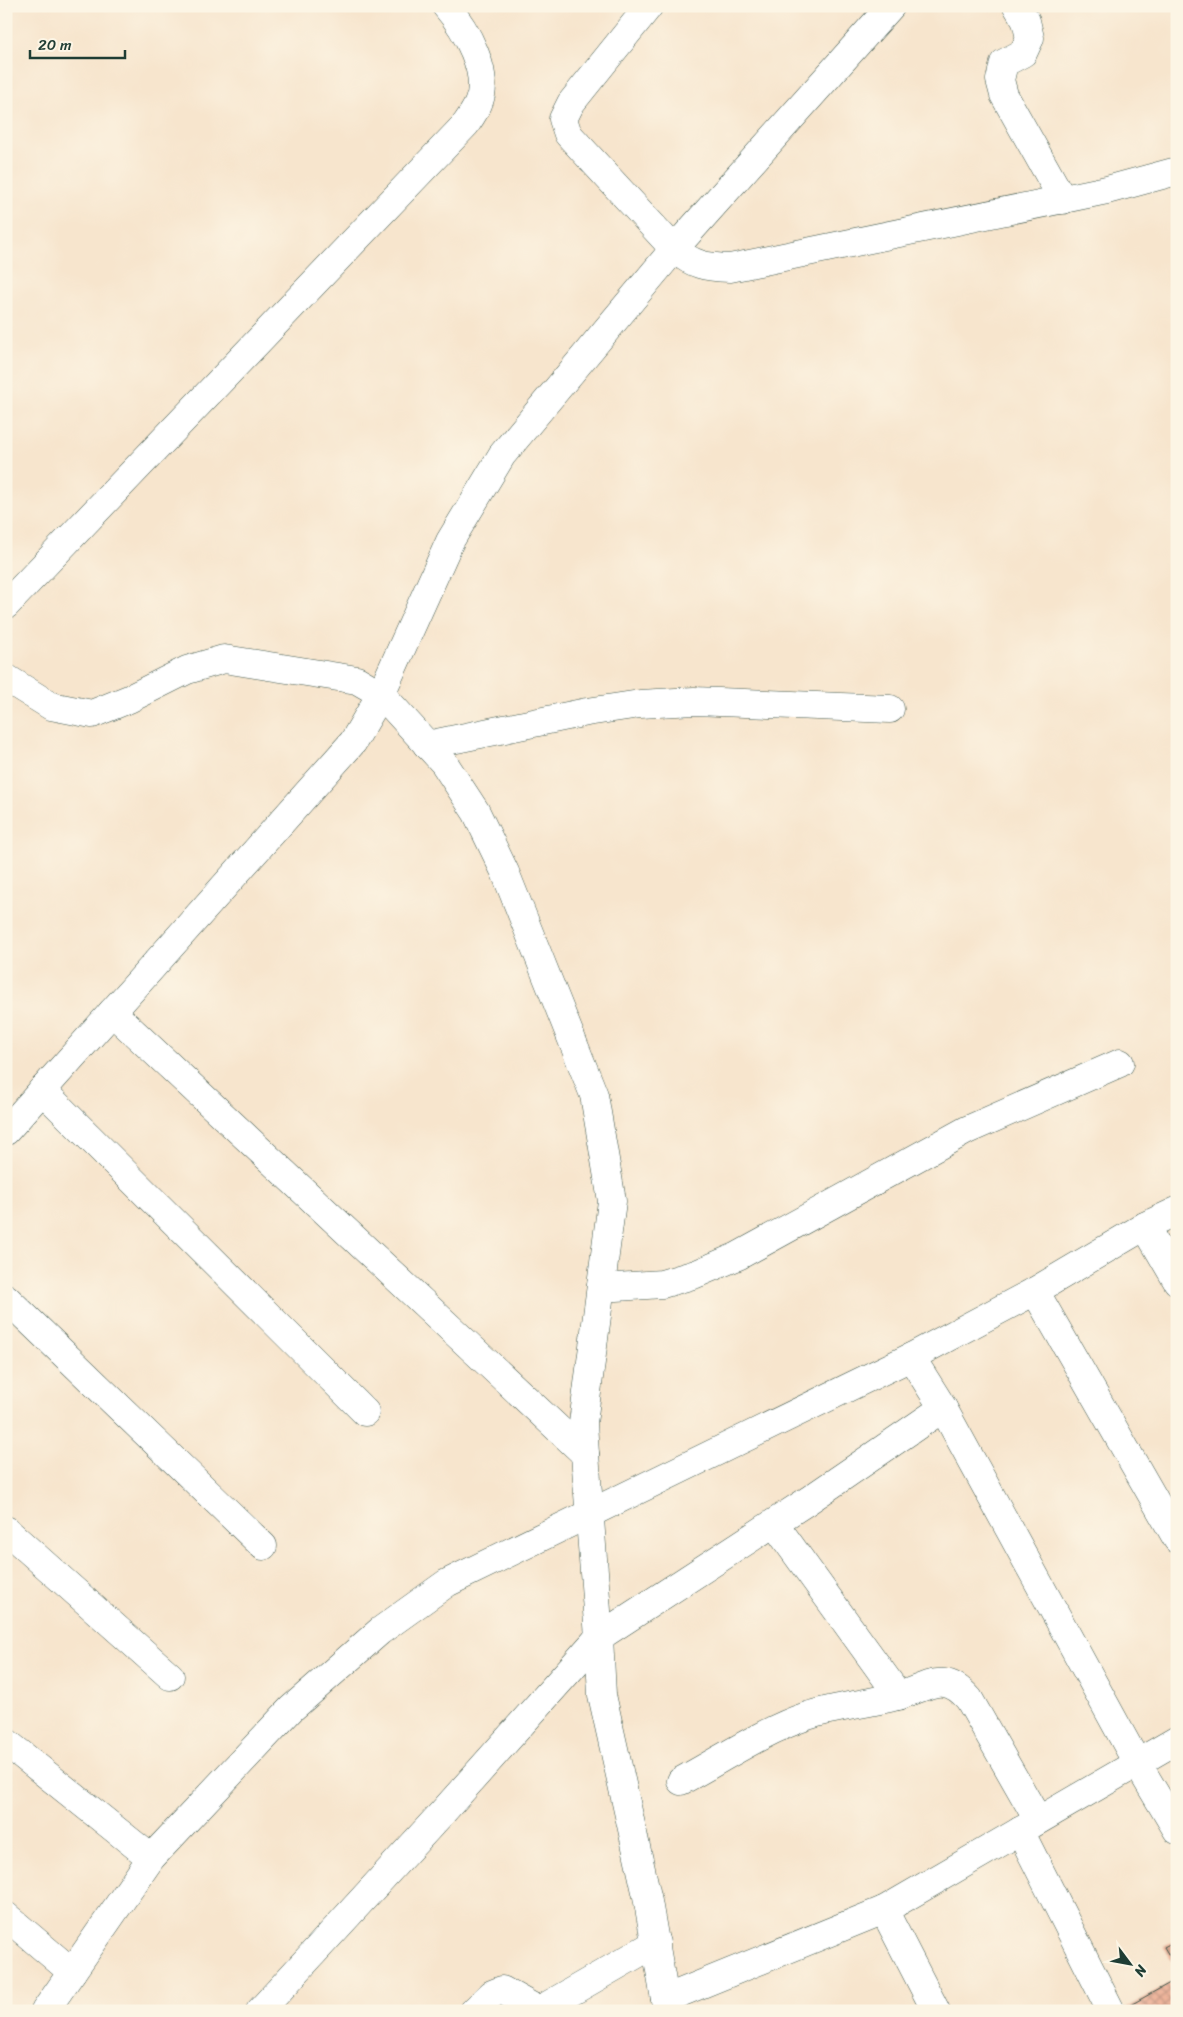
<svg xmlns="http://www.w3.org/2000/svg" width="1183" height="2017" font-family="Sriracha,sans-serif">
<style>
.building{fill:url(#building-cross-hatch)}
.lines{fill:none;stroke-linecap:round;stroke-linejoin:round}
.minor-casing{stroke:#3f564b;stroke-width:29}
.minor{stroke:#fff;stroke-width:28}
</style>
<defs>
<pattern id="building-cross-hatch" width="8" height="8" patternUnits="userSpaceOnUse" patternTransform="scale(1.25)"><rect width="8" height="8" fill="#ebac92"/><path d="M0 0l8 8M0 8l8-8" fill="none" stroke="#be8d78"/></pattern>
</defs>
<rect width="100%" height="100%" fill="#fcf5e5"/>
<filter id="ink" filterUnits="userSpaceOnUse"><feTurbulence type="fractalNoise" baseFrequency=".02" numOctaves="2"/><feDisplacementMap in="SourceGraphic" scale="10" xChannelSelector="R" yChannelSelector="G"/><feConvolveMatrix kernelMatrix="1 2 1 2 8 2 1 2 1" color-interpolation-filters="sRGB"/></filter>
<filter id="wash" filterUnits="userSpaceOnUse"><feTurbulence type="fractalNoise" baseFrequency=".0096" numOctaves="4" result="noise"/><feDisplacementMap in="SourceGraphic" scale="20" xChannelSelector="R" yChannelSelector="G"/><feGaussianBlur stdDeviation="1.12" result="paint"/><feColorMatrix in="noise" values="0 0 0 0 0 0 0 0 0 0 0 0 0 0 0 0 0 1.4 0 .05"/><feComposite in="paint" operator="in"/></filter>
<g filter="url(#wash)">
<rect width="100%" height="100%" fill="#f7e5cd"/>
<g id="blocks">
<g class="building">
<polygon points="1177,1940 1177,1969 1164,1947"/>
<polygon points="1177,1979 1177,2011 1126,2011 1125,2008"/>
</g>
</g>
</g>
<g filter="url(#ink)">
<use href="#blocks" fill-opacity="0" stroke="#3f564b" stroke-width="1"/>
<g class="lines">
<defs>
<g id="minor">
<path d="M 649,6 L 571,103 L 563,119 L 568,134 L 674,249 C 693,265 705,267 730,268 L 1107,190 L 1177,171"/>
<polyline points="1017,6 1026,21 1030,38 1023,53 1004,63 1000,80 1004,95 1063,200"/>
<path d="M 6,605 L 466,124 C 470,118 475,111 478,104 C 492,74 465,28 446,6"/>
<polyline points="6,678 51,706 92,714 129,699 187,670 224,659 357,680 381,694 444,763 476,812 505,872 594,1095 612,1201 583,1423 585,1454 599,1637 602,1695 647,1896 665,1999 670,2011"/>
<polyline points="427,745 587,712 640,704 694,701 890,709"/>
<polyline points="112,1012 585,1454"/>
<polyline points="42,1090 365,1412"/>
<polyline points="6,1131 353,742 381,694 450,541 502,455 674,249 891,6"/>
<polyline points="1145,1226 1177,1281"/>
<polyline points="601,1288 662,1284 696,1274 738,1256 967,1130 1120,1063"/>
<polyline points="1035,1291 1177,1539"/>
<polyline points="6,1298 263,1546"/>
<polyline points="911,1357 943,1408 1137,1763 1177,1830"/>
<polyline points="774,1523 899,1696"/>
<polyline points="6,1530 170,1676"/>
<polyline points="6,1742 151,1858"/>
<path d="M 681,1781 C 722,1759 763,1731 807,1716 C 836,1706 868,1704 897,1696 C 928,1688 943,1669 969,1699 L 1038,1820"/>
<polyline points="1020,1831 1111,2011"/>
<polyline points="884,1910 936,2011"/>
<polyline points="6,1916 72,1972"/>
<polyline points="665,1999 884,1910 1177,1740"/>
<polyline points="45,2011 151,1858 291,1709 380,1631 447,1583 911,1357 1035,1291 1145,1226 1177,1211"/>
<polyline points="260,2011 442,1813 599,1637 809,1500 943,1408"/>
<polyline points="474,2011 492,1994 502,1990 536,2009 545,2007 656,1943"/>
</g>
</defs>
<use href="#minor" class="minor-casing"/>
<use href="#minor" class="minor"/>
</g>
</g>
<rect width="1183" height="2017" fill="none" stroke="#fcf5e5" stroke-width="25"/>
<g transform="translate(1130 1964) rotate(122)" stroke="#fcf5e5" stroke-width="4" paint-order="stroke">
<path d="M0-4L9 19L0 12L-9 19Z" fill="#1f3d34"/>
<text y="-8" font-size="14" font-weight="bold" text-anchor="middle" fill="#1f3d34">N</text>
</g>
<path d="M30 50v8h95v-8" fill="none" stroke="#1f3d34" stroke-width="2.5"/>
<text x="38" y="50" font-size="15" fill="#1f3d34" stroke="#fcf5e5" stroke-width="4" paint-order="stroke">20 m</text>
</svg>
